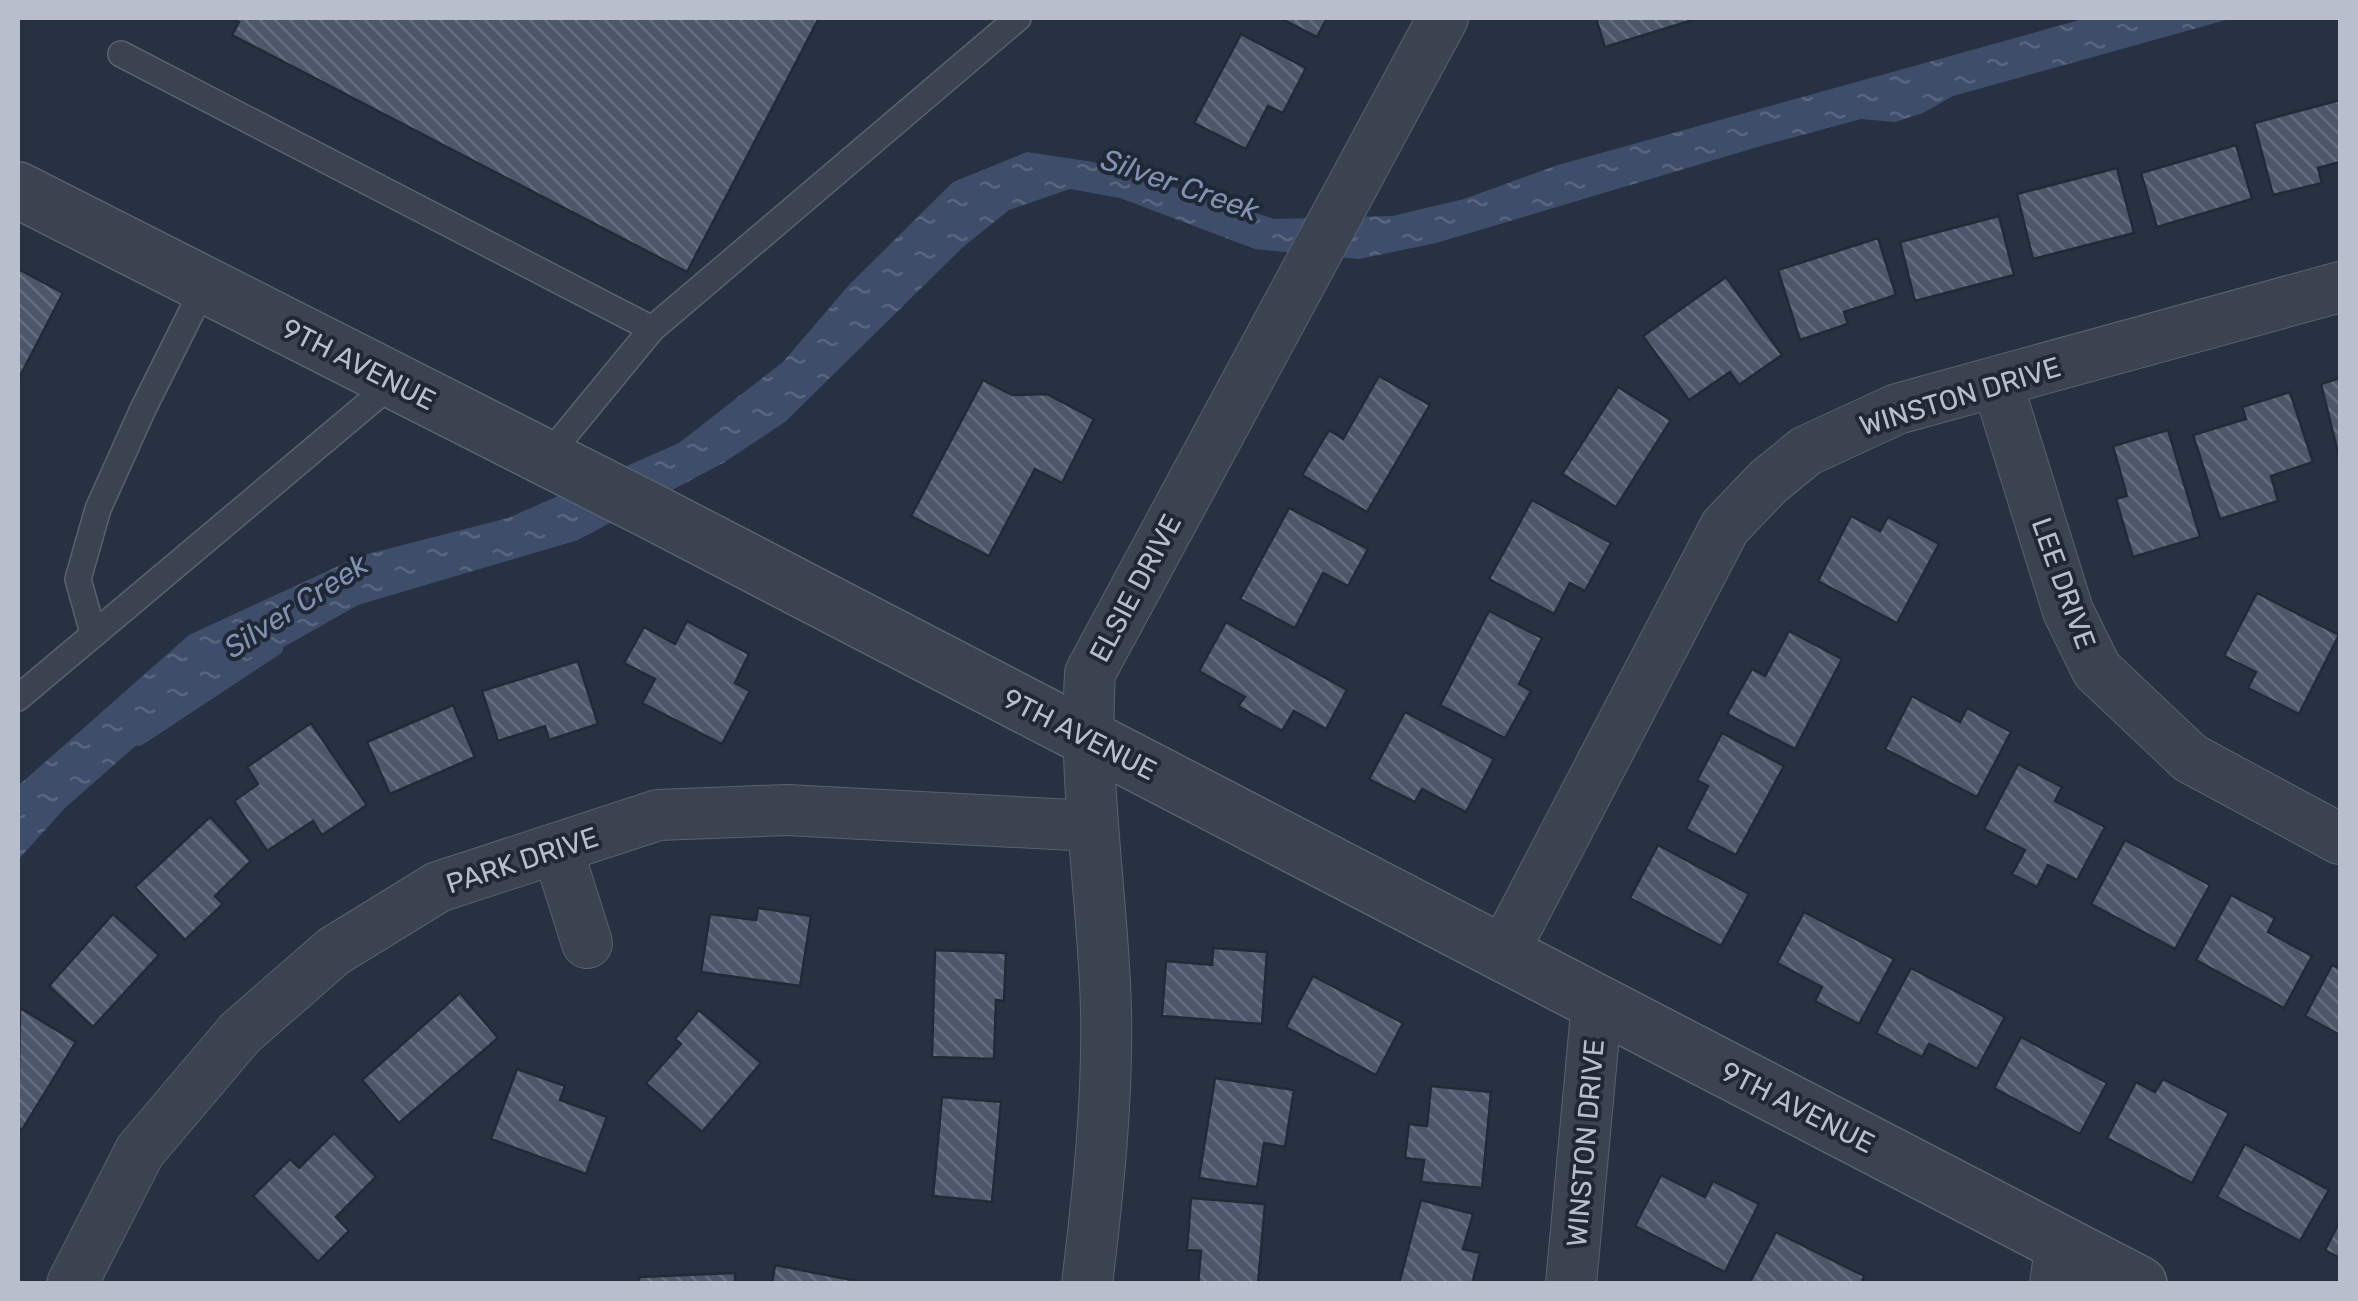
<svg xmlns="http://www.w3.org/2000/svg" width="2358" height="1301" font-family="Rubik,sans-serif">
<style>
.water{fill:url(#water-ripples)}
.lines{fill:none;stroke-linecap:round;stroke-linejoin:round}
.stream{stroke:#3e4d69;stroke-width:12}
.building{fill:url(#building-back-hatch);stroke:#222a38;stroke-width:2.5}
.service-casing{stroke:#59616e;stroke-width:28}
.minor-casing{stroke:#59616e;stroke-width:52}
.tertiary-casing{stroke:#59616e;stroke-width:58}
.service{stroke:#3b4351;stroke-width:25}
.minor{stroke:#3b4351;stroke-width:50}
.tertiary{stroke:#3b4351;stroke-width:55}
.labels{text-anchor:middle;stroke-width:8;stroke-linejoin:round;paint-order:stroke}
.street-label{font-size:28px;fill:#b8becb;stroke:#202836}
.water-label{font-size:30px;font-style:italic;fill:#8192b1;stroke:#202836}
</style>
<defs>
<pattern id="water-ripples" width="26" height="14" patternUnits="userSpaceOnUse" patternTransform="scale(2.5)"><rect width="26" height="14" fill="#3e4d69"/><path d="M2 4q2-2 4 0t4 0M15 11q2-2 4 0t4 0" fill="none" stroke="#58657d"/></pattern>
<pattern id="building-back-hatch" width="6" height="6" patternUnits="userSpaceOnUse" patternTransform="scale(2.5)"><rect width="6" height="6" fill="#4d576a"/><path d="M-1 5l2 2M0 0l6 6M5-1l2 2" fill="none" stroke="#656d7e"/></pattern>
</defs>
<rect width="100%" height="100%" fill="#273141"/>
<polygon class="water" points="2087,18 2233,18 1953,96 1923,113 1895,122 1861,119 1761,146 1436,243 1359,259 1255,249 1120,198 1070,189 1009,210 963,247 785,422 723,463 578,540 358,605 183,704 65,808 18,860 18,786 189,635 360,556 508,518 679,443 783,362 849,285 953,182 1027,152 1093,162 1274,219 1392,216 1464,199 1558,165"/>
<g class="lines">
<polyline class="stream" points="139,740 277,649"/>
</g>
<g class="building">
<polygon points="230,18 819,18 687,272 232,35 239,22"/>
<polygon points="1280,18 1327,18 1317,37"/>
<polygon points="1596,18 1692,18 1693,20 1605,47"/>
<polygon points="1241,34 1306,68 1283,113 1268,106 1246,149 1194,123"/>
<polygon points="2340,100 2340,162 2318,168 2322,183 2273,195 2254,123"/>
<polygon points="2236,145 2252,199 2157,227 2141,173"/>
<polygon points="2117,168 2134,233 2033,259 2017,194"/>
<polygon points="1999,216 2014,275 1915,301 1900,242"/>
<polygon points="1878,238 1896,295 1844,312 1848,324 1800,340 1778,270"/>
<polygon points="18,269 63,293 18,380"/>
<polygon points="1726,277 1782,355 1739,385 1730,372 1689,400 1643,336"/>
<polygon points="1379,376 1430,405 1367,512 1302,475 1329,430 1343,439"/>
<polygon points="2340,378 2340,461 2321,384"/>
<polygon points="983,380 1012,395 1047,394 1094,419 1062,483 1035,469 989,556 911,516"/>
<polygon points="1618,387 1671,420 1616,507 1562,474"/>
<polygon points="2290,392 2313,462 2271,476 2278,501 2220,519 2193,435 2246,419 2242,407"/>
<polygon points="2168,430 2200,537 2133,557 2116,499 2127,496 2113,446"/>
<polygon points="1532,500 1611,543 1585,591 1570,583 1554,614 1489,579"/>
<polygon points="1289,508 1368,549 1348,586 1323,573 1295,628 1240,599"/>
<polygon points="1851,516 1880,531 1888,517 1939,544 1897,623 1818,581"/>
<polygon points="2257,593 2339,635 2299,714 2248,688 2256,672 2224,656"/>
<polygon points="1489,611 1542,638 1519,684 1531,691 1505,738 1440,705"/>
<polygon points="687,621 749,654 735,683 750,691 722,744 642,703 655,679 624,663 644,627 675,644"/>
<polygon points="1226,622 1347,690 1326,729 1294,711 1282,731 1238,706 1245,697 1199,671"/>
<polygon points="1789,631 1842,659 1795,749 1727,714 1752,669 1765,676"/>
<polygon points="578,661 598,724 549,740 545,726 498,741 482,691"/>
<polygon points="1912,696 1960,722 1967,708 2011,732 1977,797 1885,749"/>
<polygon points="453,705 475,757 390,794 367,742"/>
<polygon points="1405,712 1494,759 1466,812 1422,789 1415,802 1369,779"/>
<polygon points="311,723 367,805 322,835 313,821 267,851 234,801 258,784 247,767"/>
<polygon points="1722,733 1784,766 1736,855 1686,829 1708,786 1697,780"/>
<polygon points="2018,764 2062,787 2055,801 2105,827 2077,880 2048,865 2037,887 2012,874 2025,850 1984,829"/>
<polygon points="210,817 251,861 215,896 223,904 185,940 135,887"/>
<polygon points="2125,840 2210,885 2175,949 2091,904"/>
<polygon points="1658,845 1749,894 1721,946 1630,898"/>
<polygon points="2231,895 2275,918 2268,932 2312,956 2284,1008 2196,960"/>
<polygon points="758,908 811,916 800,986 701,972 710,914 756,920"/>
<polygon points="1804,912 1894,959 1859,1024 1815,1001 1822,987 1777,963"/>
<polygon points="113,914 159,955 93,1027 49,986"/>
<polygon points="1213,948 1267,952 1262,1024 1162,1016 1166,961 1212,965"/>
<polygon points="935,950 1006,953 1004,1001 996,1000 994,1059 932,1057"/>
<polygon points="2332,965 2340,969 2340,1035 2305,1016"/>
<polygon points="1911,968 2005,1017 1977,1069 1929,1044 1922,1057 1876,1033"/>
<polygon points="1313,976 1403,1023 1376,1075 1286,1027"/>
<polygon points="460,993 498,1038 399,1123 362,1080"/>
<polygon points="20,1008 76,1042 22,1130 18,1127"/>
<polygon points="699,1010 761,1063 702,1132 646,1083 681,1044 675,1039"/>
<polygon points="2021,1037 2107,1083 2080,1134 1994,1088"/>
<polygon points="517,1069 565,1086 560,1100 607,1117 586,1174 491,1139"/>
<polygon points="1215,1078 1294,1090 1285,1147 1264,1143 1257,1187 1199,1178"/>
<polygon points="2163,1079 2229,1113 2192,1183 2107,1138 2136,1082 2155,1092"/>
<polygon points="1431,1086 1491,1092 1482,1188 1421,1182 1424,1160 1405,1158 1409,1124 1427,1126"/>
<polygon points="942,1097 1001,1102 992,1202 933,1196"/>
<polygon points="334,1133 376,1177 336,1217 349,1231 318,1262 253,1196 290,1159 299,1168"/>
<polygon points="2245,1144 2329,1190 2300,1241 2217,1197"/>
<polygon points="1661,1175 1705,1197 1713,1181 1759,1204 1725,1272 1635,1226"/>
<polygon points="1191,1198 1265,1204 1258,1284 1198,1284 1201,1251 1187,1250"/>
<polygon points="1421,1200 1473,1214 1463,1249 1480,1253 1472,1284 1399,1284"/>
<polygon points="2340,1221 2340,1258 2325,1250"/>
<polygon points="1776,1232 1864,1276 1861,1284 1750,1282"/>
<polygon points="775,1265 872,1284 772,1284"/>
<polygon points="735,1273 735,1284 639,1284 639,1277"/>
</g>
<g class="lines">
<defs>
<g id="service">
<polyline points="121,54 652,329 546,458"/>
<polyline points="652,329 1018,18"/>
<polyline points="93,633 78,579 98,509 143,409 205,285"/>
<polyline points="18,698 394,382"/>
</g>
<g id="minor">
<polyline points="1997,382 2068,611 2097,670 2190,758 2340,839"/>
<polyline points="557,848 587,943"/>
<polyline points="1503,953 1725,527 1768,482 1806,451 1897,409 2340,287"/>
<polyline points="72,1284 140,1151 240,1033 334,951 438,887 658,815 787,810 1092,826"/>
<path d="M 1087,1284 C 1098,1194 1108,1099 1106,1009 C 1103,896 1083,786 1090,673 L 1443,18"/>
<polyline points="1571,1284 1597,1002"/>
<polyline points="2055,1284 2061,1243"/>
</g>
<polyline id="tertiary" points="18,190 647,509 2139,1284"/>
</defs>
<use href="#service" class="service-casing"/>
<use href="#minor" class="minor-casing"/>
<use href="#tertiary" class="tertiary-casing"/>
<use href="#service" class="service"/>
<use href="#minor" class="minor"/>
<use href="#tertiary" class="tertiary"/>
</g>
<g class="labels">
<g class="street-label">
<text transform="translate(359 364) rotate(27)" y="10">9TH AVENUE</text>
<text transform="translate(1960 396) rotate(-17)" y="10">WINSTON DRIVE</text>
<text transform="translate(2064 583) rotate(70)" y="10">LEE DRIVE</text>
<text transform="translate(1135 588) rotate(-62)" y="10">ELSIE DRIVE</text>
<text transform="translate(1080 734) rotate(27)" y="10">9TH AVENUE</text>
<text transform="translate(522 860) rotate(-18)" y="10">PARK DRIVE</text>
<text transform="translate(1798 1107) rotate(27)" y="10">9TH AVENUE</text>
<text transform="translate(1585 1143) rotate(-85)" y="10">WINSTON DRIVE</text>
</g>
<g class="water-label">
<text transform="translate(1180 185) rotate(19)" y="10">Silver Creek</text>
<text transform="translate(296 606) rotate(-33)" y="10">Silver Creek</text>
</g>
</g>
<rect width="2358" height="1301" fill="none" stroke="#b8becb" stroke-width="40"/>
</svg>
